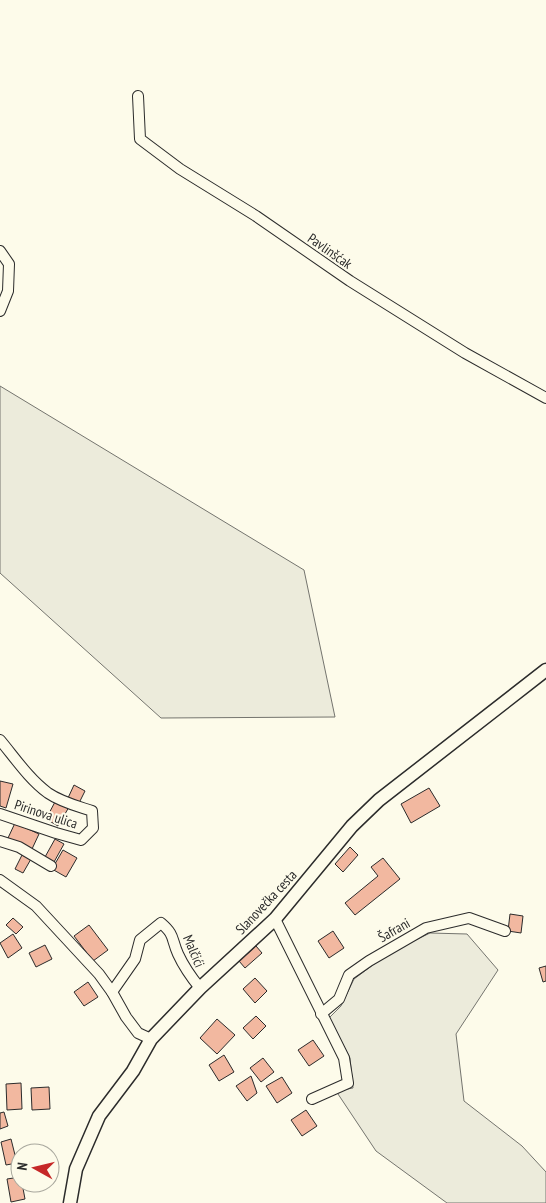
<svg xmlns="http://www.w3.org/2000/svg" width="546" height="1203" font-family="'PT Sans Narrow',sans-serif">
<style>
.green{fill:#ecebdb;stroke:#74746e}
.building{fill:#f2b8a0;stroke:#2b2b2b}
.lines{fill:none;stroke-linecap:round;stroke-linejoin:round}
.minor-casing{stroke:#2b2b2b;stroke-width:12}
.tertiary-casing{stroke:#2b2b2b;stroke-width:15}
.minor{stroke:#fdfbea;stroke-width:10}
.tertiary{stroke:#fdfbea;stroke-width:12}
.labels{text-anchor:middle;stroke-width:4;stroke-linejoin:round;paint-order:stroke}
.street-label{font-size:14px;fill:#2b2b2b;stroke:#fdfbea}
</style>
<rect width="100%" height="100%" fill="#fdfbea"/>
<g class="green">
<polygon points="0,386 304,570 335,717 161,718 0,573"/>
<polygon points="430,933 467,934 498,970 456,1034 464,1101 522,1146 546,1172 546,1203 447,1203 376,1151 336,1091 353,1088 350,1058 329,1018 341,1006 354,979 389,953"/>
</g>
<g class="building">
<polygon points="0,781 13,784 6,808 0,806"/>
<polygon points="74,785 85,791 79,803 68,798"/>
<polygon points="429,788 440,806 411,823 401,804"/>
<polygon points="56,800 69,807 58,826 46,819"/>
<polygon points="15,823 39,834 32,849 8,838"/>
<polygon points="55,839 64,844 54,862 45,857"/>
<polygon points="350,847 358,855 343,872 335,864"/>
<polygon points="63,850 77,858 66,877 52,869"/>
<polygon points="22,855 31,859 23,873 15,869"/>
<polygon points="383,858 400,879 355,915 345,903 378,876 371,867"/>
<polygon points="510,914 523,916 521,933 508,931"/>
<polygon points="13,918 23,927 16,934 6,925"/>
<polygon points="89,925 108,950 93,961 74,936"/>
<polygon points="333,931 344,948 329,958 318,941"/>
<polygon points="13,934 22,948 8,958 0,943"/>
<polygon points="45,945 52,959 36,967 29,953"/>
<polygon points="256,946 262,953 245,968 239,961"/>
<polygon points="546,966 546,981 543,982 539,968"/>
<polygon points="255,978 267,991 255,1003 243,989"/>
<polygon points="88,982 98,997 84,1006 74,992"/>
<polygon points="256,1016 266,1026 253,1039 243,1028"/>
<polygon points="217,1019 235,1035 217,1054 200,1038"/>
<polygon points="313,1040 324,1056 309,1066 298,1050"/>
<polygon points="224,1055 234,1072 219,1081 209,1065"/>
<polygon points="263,1058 274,1072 261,1082 250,1068"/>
<polygon points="251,1076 257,1093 247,1101 236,1086"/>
<polygon points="282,1077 292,1093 277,1103 266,1086"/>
<polygon points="21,1083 22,1109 7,1110 6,1084"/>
<polygon points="49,1087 50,1109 32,1110 31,1088"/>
<polygon points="306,1110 317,1126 302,1136 291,1120"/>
<polygon points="4,1112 8,1126 0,1129 0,1113"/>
<polygon points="11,1139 17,1163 6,1165 1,1142"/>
<polygon points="20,1177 20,1183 22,1183 25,1199 11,1202 7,1179"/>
</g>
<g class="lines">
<defs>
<g id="minor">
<polyline points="138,96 140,139 180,169 256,216 350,281 465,353 546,398"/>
<polyline points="0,251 9,264 8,291 0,311"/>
<path d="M 0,740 C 15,758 29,779 48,793 C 61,802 77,806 92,811 L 93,828 L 81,840 L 56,833 L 0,814"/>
<polyline points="0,841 19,847 51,866"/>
<polyline points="0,880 36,906 99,974 112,992 126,1017 138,1033 151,1039"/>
<polyline points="275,919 344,1058 348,1083 312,1099"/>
<path d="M 112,992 L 135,959 L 140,940 L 161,923 C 175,935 171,938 178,954 C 184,967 191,977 200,988"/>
<polyline points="321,1014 339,999 349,975 369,961 426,928 469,918 505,931"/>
</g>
<polyline id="tertiary" points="70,1203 76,1169 99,1116 133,1071 151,1039 200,988 275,919 352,826 379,800 546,670"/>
</defs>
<use href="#minor" class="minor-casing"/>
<use href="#tertiary" class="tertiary-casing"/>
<use href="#minor" class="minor"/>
<use href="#tertiary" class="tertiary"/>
</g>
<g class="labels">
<g class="street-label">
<text transform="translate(330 251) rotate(35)" y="5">Pavlinšćak</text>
<text transform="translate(46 814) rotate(18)" y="5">Pirinova ulica</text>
<text transform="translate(266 902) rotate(-47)" y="5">Slanovečka cesta</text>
<text transform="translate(394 930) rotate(-30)" y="5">Šafrani</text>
<text transform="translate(194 951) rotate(67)" y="5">Malčići</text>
</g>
</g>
<g transform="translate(35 1168) rotate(278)"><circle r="24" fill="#fdfbea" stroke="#a9a89e"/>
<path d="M0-4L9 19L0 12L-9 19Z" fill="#c62828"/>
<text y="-8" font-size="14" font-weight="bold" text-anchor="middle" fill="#2b2b2b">N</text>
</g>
</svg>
